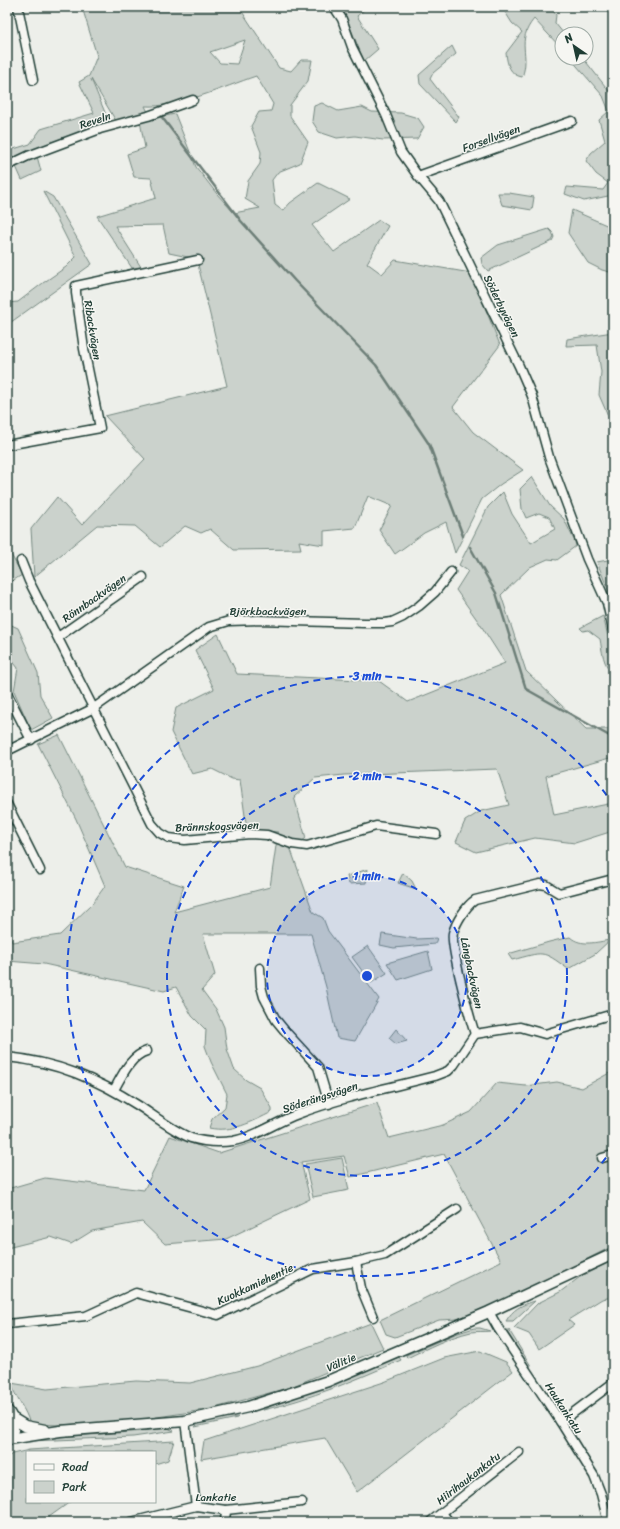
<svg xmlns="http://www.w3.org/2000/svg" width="620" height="1529" font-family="Sriracha,sans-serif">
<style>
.green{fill:#cbd2cc;stroke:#758880;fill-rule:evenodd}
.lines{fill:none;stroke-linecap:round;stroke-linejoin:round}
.stream{stroke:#6c7e77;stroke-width:2.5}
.minor-casing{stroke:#1f3d34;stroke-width:11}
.major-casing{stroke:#1f3d34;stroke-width:13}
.minor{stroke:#f6f6f2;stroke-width:8}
.major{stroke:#f6f6f2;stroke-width:10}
.ring{fill:none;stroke:#1d4ed8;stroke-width:2;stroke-dasharray:7 5}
.labels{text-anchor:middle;stroke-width:3;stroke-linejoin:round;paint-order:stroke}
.street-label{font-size:11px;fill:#1f3d34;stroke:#f6f6f2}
.centre{fill:#1d4ed8;stroke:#f6f6f2;stroke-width:2}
.ring-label{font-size:12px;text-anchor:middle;font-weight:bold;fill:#1d4ed8;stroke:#f6f6f2;stroke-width:3;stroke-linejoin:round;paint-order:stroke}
</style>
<rect width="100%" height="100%" fill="#edefea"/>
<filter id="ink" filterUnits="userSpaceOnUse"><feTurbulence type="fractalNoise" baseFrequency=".025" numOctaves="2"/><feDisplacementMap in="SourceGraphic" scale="8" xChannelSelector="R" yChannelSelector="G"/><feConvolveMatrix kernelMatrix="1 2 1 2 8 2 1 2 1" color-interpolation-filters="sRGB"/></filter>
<g filter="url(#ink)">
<g class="green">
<path d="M 82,7 L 239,7 L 279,68 L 291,71 L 301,60 L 312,60 L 308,81 L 290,105 L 290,116 L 308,142 L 300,163 L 278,172 L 272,180 L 275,205 L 283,211 L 290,203 L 318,183 L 350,199 L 312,225 L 334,252 L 379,220 L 388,226 L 367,263 L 382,274 L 395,260 L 471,273 L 500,345 L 453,407 L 473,432 L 523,470 L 501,484 L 482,499 L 455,553 L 446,522 L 424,533 L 395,554 L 379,530 L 392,506 L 368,496 L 355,528 L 324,531 L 324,545 L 299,541 L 301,549 L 234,550 L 210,529 L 201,533 L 185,526 L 160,547 L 135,526 L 97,525 L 34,577 L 31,529 L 57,497 L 82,525 L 145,459 L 105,416 L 227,386 L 196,256 L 188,257 L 169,253 L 163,225 L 115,226 L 141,267 L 132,268 L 97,216 L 156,198 L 151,178 L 134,177 L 127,154 L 145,148 L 140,121 L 175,114 L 196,167 L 217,194 L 234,213 L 260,208 L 245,199 L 248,181 L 260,164 L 261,152 L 251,126 L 259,112 L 271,111 L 273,104 L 256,76 C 224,87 177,108 145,106 L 148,112 L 116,121 L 91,79 L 109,122 L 35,149 L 41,171 L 22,180 L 14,162 L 7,163 L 7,151 L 30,144 L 41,129 L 94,113 L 79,82 L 89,76 L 97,56 ZM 245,40 L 237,64 L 220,63 L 210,52 Z"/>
<polygon points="340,7 367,7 357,16 378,49 364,61 344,12"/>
<path d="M 502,7 L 550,7 L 556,15 L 555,23 L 564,34 L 562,34 L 562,49 L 534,19 C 515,42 531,54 522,77 C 510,75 507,64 506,53 L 522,32 L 512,23 Z"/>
<polygon points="452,46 456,54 433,73 430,79 459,117 456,122 420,84 419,75"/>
<polygon points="570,58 583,58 613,96 613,195 584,201 565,194 567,187 603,190 608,183 596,174 586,161 591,153 605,141 599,120 609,111 603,96"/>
<polygon points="322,103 338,111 362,107 372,112 401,113 418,118 424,127 417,139 383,140 355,136 337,138 319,132 312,121 314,106"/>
<polygon points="43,191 53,197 92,264 7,325 7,303 18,302 43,283 66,267 76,257"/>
<polygon points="498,193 509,193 534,197 532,210 502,205"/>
<polygon points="572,210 611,227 613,226 613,273 602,270 588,263 568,233"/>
<polygon points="549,229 552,232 554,237 552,241 488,271 482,264 481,258 498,245"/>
<polygon points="613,332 613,427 599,395 601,372 597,345 566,346 567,339"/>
<path d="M 532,477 L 550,506 L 564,519 L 575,542 L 576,546 L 557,560 L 548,559 L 530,567 L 501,595 L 526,671 L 586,729 L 613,729 L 613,757 L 546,776 L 554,815 L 613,803 L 613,831 L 575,843 L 535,838 L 476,852 L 456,842 L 465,821 L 481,811 L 509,805 L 497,769 L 344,775 L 315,778 L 294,797 L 306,838 L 291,850 L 313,912 L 323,918 L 328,931 L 379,999 L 355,1041 L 337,1038 L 326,987 L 311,934 L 203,934 L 215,975 L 202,990 L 216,1009 L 224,1027 L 227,1049 L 234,1069 L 246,1080 L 260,1088 L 272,1108 L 272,1112 C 252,1122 232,1133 209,1128 L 212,1119 L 225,1107 L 227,1094 L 211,1062 L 205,1046 L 206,1030 L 192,1016 L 176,987 L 164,991 L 44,964 L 7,961 L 7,927 L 12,942 L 60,935 L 92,904 L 105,886 L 76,819 L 38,744 L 59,735 L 125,867 L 184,886 L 174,912 L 270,887 L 278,832 L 247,830 L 240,780 L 232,779 L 212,769 L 192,774 L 171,732 L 176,708 L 214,689 L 195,650 L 218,634 L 237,674 L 379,681 L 408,702 L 505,663 L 480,624 L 456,590 L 468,571 L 459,565 L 488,507 L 503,492 L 512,514 L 531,543 L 555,529 L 549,517 L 539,513 L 526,518 L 522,509 L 520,489 Z"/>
<polygon points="7,547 22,575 7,584"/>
<polygon points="613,559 613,602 597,562"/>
<path d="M 603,616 L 611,649 L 613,652 L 613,673 C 603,666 602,650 600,639 L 588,630 L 583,631 L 580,628 Z"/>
<polygon points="7,623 18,628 38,673 40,695 53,718 31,730 14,691 18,668 7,654"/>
<polygon points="368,869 366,883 349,884 347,876"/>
<polygon points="403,873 412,881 416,889 398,883"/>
<polygon points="382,934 417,939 437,938 435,944 394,948 380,945"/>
<path d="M 570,937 C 581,947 597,942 610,940 L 595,954 L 568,969 C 541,949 544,952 512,960 L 508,954 L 549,942 Z"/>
<polygon points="368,946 387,973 371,983 352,957"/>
<polygon points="428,951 432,969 398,980 387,963"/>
<polygon points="396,1029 407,1041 396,1044 389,1038"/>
<polygon points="613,1071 613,1246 514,1296 458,1319 439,1320 395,1337 386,1334 380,1320 501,1261 444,1154 350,1177 344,1156 301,1162 310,1199 226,1239 165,1244 142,1222 92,1231 71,1244 51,1237 7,1248 7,1189 45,1178 144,1190 170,1136 219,1153 377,1103 389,1138 443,1125 471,1112 497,1083 526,1086 557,1082 582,1088"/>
<polygon points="342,1158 349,1190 313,1197 305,1164"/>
<polygon points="613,1260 613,1297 602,1299 568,1320 574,1325 539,1349 529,1334 514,1328 538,1303 560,1292 580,1277"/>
<path d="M 535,1301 L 513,1321 L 506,1321 C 513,1309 521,1305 535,1301 Z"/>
<path d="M 371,1323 L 383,1348 L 291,1387 L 211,1409 L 130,1421 L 60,1425 L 30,1424 C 26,1409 15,1398 11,1383 L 47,1389 L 136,1381 L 190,1383 L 257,1366 Z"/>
<path d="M 474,1328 L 480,1328 L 490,1331 C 483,1332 477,1331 471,1332 C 449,1337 428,1348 407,1358 L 406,1355 L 455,1334 Z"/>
<polygon points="506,1330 509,1330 531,1366 529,1367"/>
<polygon points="480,1351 506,1362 513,1371 357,1492 325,1438 201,1459 204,1441 384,1382 444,1358"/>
<path d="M 399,1357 L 401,1360 C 356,1380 310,1399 263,1410 L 281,1401 Z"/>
<path d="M 238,1417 L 237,1418 L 195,1427 C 204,1416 225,1418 238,1417 Z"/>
<polygon points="168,1428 174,1431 133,1437 29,1441 29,1439 131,1432"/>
<polygon points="174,1441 168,1460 155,1464 155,1452 27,1452 27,1502 70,1502 42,1522 7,1522 7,1458 12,1454 29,1450"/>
</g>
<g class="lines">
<g class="stream">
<polyline points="161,116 241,221 295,281 376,365 429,444 463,536"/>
<polyline points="470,547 496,593 526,689 613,738"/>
</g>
<defs>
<g id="minor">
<polyline points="18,7 33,80"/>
<polyline points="334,7 342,19 352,47 386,115 401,152 418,176 439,201 519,366 532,396 549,457 587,559 607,603 613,630"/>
<polyline points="7,166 28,156 100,129 148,116 193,100"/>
<polyline points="418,176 572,121"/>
<polyline points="7,445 100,428 84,349 76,293 76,286 198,260"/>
<polyline points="21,561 29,581 152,824 160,833 169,838 185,840 250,834 267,835 292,844 307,846 376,826 436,834"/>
<polyline points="58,637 143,577"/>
<polyline points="7,693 31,740"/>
<polyline points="7,751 94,708 209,627 229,621 258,620 365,623 384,623 392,622 403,617 419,606 435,592 451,572"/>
<polyline points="7,804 40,870"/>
<polyline points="260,968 261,986 264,997 276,1020 285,1031 318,1067 329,1104"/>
<path d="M 475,1034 C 470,1019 450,945 453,933 C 456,922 466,906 475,900 L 540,884 L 546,885 L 559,893 L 613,879"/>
<path d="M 7,1057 C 57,1062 97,1079 139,1106 C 154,1116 175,1132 191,1138 C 204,1142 219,1143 233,1141 C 256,1137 276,1122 298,1114 C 342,1097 389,1088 435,1076 L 448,1071 L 454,1065 L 475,1034 L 520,1027 L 545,1034 L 613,1014"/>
<path d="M 114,1090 C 122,1076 130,1056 147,1051"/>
<polyline points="602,1158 613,1155"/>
<polyline points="356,1262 361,1288 373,1317"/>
<polyline points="489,1312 498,1328 560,1421 594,1476 601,1494 608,1522"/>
<polyline points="7,1324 86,1316 136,1293 218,1315 313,1269 356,1262 385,1255 457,1209"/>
<polyline points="185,1421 196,1506"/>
<polyline points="560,1421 569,1416 613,1383"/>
<polyline points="442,1513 449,1522"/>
<polyline points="131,1522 196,1506 226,1510 302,1502"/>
<polyline points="225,1522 226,1510"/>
<polyline points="430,1522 519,1452"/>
</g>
<g id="major">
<path d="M 7,1410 C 15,1420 16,1431 7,1441"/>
<polyline points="12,1418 25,1426 45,1430"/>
<polyline points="9,1439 60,1431 185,1421 248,1407 328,1381 489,1312 613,1254"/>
</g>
</defs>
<use href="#minor" class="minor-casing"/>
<use href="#major" class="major-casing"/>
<use href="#minor" class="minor"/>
<use href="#major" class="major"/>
</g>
</g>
<circle cx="367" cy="976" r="100" fill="#1d4ed8" fill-opacity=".12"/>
<g class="ring">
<circle cx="367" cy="976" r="100"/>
<circle cx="367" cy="976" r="200"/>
<path d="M613 1148A300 300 0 1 1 613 804"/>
</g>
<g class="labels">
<g class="street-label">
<text transform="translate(95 120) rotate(-18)" y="4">Reveln</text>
<text transform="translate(491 138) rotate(-20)" y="4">Forsellvägen</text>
<text transform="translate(502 306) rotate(64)" y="4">Söderbyvägen</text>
<text transform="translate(93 330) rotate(81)" y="4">Ribackvägen</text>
<text transform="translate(94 598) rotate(-35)" y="4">Rönnbackvägen</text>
<text x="268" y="615">Björkbackvägen</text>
<text transform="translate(217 826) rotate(-2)" y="4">Brännskogsvägen</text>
<text transform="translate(472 973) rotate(78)" y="4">Långbackvägen</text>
<text transform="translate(320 1097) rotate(-18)" y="4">Söderängsvägen</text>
<text transform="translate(255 1284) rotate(-25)" y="4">Kuokkamiehentie</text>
<text transform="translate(341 1362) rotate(-23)" y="4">Välitie</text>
<text transform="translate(564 1408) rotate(57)" y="4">Haukankatu</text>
<text transform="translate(468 1478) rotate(-38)" y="4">Hiirihaukankatu</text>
<text x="216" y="1501">Lankatie</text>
</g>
</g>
<circle cx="367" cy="976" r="6" class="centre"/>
<g class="ring-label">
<text x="367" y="680">3 min</text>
<text x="367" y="780">2 min</text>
<text x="367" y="880">1 min</text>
</g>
<rect width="620" height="1529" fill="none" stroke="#f6f6f2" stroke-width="24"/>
<rect x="12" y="12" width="596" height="1505" fill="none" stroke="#1f3d34" stroke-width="1.5" filter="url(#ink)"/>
<rect x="26" y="1451" width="130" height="52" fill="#f6f6f2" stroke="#a0aca6"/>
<rect x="34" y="1464" width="20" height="6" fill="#f6f6f2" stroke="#a0aca6"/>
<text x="62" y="1471" font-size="12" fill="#1f3d34">Road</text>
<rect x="34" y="1481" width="20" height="12" fill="#cbd2cc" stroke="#a0aca6"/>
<text x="62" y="1491" font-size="12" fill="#1f3d34">Park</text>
<g transform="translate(574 46) rotate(326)"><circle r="19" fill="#f6f6f2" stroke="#a0aca6"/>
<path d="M0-3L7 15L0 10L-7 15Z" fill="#1f3d34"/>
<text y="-6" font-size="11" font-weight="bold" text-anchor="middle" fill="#1f3d34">N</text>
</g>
</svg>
